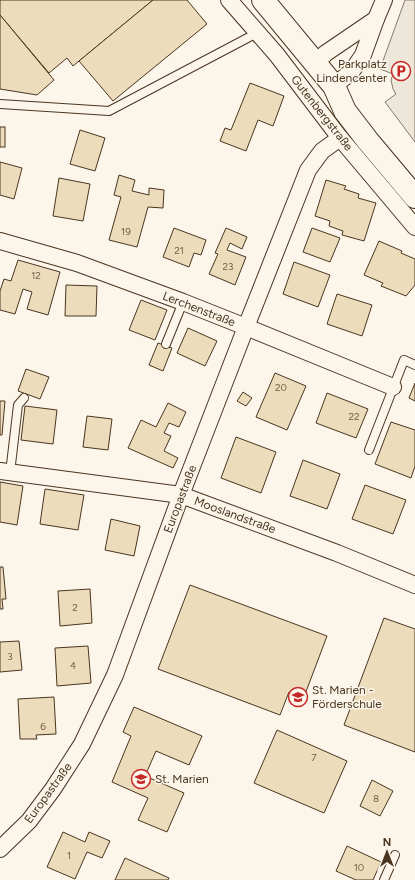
<svg xmlns="http://www.w3.org/2000/svg" width="415" height="880" font-family="Figtree,sans-serif">
<style>
.parking{fill:#ede7d9;stroke:#887966}
.building{fill:#ecdcbc;stroke:#4a3520}
.lines{fill:none;stroke-linecap:round;stroke-linejoin:round}
.lane-casing{stroke:#4a3520;stroke-width:10}
.street-casing{stroke:#4a3520;stroke-width:18}
.secondary-casing{stroke:#4a3520;stroke-width:24}
.lane{stroke:#fbf6e9;stroke-width:8}
.street{stroke:#fbf6e9;stroke-width:16}
.secondary{stroke:#fbf6e9;stroke-width:22}
.labels{text-anchor:middle;stroke-width:3;stroke-linejoin:round;paint-order:stroke}
.number-label{font-size:10px;fill:#725f47}
.poi-label{font-size:12px;fill:#4a3520;stroke:#fbf6e9;text-anchor:start}
.street-label{font-size:12px;fill:#4a3520;stroke:#fbf6e9}
</style>
<rect width="100%" height="100%" fill="#fbf6e9"/>
<polygon class="parking" points="405,0 415,0 415,142 385,102 396,94 393,89 391,80 393,74 380,69"/>
<g class="building">
<polygon points="0,0 153,0 73,66 67,58 49,73 0,15"/>
<polygon points="153,0 187,0 207,24 113,101 79,61"/>
<polygon points="0,15 54,80 37,95 0,89"/>
<polygon points="250,83 284,96 273,126 258,120 246,151 220,141 225,128 231,130"/>
<rect x="0" y="127" width="5" height="20"/>
<polygon points="80,130 105,138 95,171 70,164"/>
<polygon points="0,162 22,168 14,199 0,195"/>
<polygon points="119,175 135,180 132,191 149,195 149,188 164,190 163,208 148,207 137,247 109,240 121,197 114,195"/>
<polygon points="59,178 90,184 83,221 53,216"/>
<polygon points="326,180 346,186 344,189 359,194 358,198 376,203 364,241 342,235 343,231 329,226 330,221 315,216"/>
<polygon points="174,228 206,240 201,255 194,253 189,267 163,257"/>
<polygon points="226,228 247,237 242,249 230,243 227,250 246,257 235,285 209,274 218,254 215,253"/>
<polygon points="312,228 340,238 330,262 303,252"/>
<polygon points="379,241 402,251 401,253 415,259 415,285 406,296 381,286 383,283 364,275"/>
<polygon points="18,260 60,272 48,315 27,309 32,292 23,289 15,314 0,310 0,291 4,279 11,281"/>
<polygon points="294,262 330,275 318,307 283,294"/>
<polygon points="66,285 97,286 96,316 65,316"/>
<polygon points="337,294 372,305 362,336 327,324"/>
<polygon points="141,300 167,310 155,340 129,330"/>
<polygon points="188,328 217,341 205,366 177,353"/>
<polygon points="158,343 172,348 163,371 149,365"/>
<polygon points="26,369 49,377 40,399 18,391"/>
<polygon points="275,373 306,386 287,430 256,417"/>
<polygon points="415,383 415,401 409,398"/>
<polygon points="243,392 252,398 246,406 237,401"/>
<polygon points="327,393 368,409 356,438 316,423"/>
<polygon points="0,401 5,401 2,435 0,435"/>
<polygon points="168,403 186,412 179,427 169,423 164,433 171,436 164,451 178,458 173,468 128,448 141,420 156,427"/>
<polygon points="25,406 57,410 53,444 21,440"/>
<polygon points="87,416 112,419 108,450 83,447"/>
<polygon points="391,422 415,430 415,466 411,478 375,464"/>
<polygon points="236,437 276,452 261,493 221,478"/>
<polygon points="303,460 340,474 327,509 290,496"/>
<polygon points="0,482 23,486 17,525 0,522"/>
<polygon points="365,485 406,500 393,534 352,519"/>
<polygon points="45,489 84,495 78,530 40,524"/>
<polygon points="111,519 140,526 134,556 105,550"/>
<polygon points="0,567 3,567 6,599 2,599 3,609 0,609"/>
<polygon points="190,585 327,636 304,697 289,692 280,715 158,669"/>
<polygon points="90,589 92,623 60,626 58,591"/>
<polygon points="384,618 415,629 415,752 344,725"/>
<polygon points="19,641 22,670 0,672 0,642"/>
<polygon points="88,646 91,683 57,686 55,648"/>
<polygon points="54,697 56,734 36,735 37,739 20,739 18,699"/>
<polygon points="134,707 202,736 189,765 156,751 145,776 184,793 167,832 138,820 148,798 112,782 131,736 123,732"/>
<polygon points="277,730 347,761 324,813 254,783"/>
<polygon points="372,780 393,791 380,816 360,806"/>
<polygon points="63,832 85,842 89,832 110,841 102,858 87,852 75,879 47,867"/>
<polygon points="347,846 381,862 373,880 356,880 336,871"/>
<polygon points="125,858 169,878 168,880 115,880"/>
</g>
<g class="lines">
<defs>
<g id="lane">
<polyline points="0,104 109,111 257,33"/>
<polyline points="166,344 183,302"/>
<polyline points="369,450 404,360 415,365"/>
<polyline points="10,473 18,405 24,398"/>
<polyline points="384,880 395,855"/>
</g>
<g id="street">
<polyline points="229,0 277,55 340,138 415,227"/>
<polyline points="315,63 326,53 376,19"/>
<polyline points="334,86 352,71 363,55 376,19 384,0"/>
<polyline points="0,241 77,263 183,302 246,327 393,387"/>
<polyline points="0,471 181,495 337,553 415,585"/>
<polyline points="0,849 29,821 53,789 82,744 115,675 181,495 246,327 308,170 322,151 340,138"/>
</g>
<polyline id="secondary" points="263,0 334,86 345,111 368,141 415,197"/>
</defs>
<use href="#lane" class="lane-casing"/>
<use href="#street" class="street-casing"/>
<use href="#secondary" class="secondary-casing"/>
<use href="#lane" class="lane"/>
<use href="#street" class="street"/>
<use href="#secondary" class="secondary"/>
</g>
<defs>
<symbol id="parking-ring" viewBox="-11 -11 22 22"><circle r="9.5" fill="#fbf6e9" stroke="#c62828" stroke-width="1.5"/><path d="M-3.5-5.5H1a3.5 3.5 0 0 1 0 7H-1V5.5H-3.5ZM-1-3.4V-.6H.8a1.4 1.4 0 0 0 0-2.8Z" fill="#c62828"/></symbol>
<symbol id="school-ring" viewBox="-11 -11 22 22"><circle r="9.5" fill="#fbf6e9" stroke="#c62828" stroke-width="1.5"/><path d="M0-5L7-2L0 1L-7-2ZM-4 1L0 2.5L4 1V4Q0 6-4 4Z" fill="#c62828"/></symbol>
</defs>
<g fill-rule="evenodd">
<use href="#parking-ring" x="390" y="60" width="22" height="22"/>
<use href="#school-ring" x="287" y="686" width="22" height="22"/>
<use href="#school-ring" x="130" y="768" width="22" height="22"/>
</g>
<g class="labels">
<g class="number-label">
<text x="126" y="235">19</text>
<text x="179" y="254">21</text>
<text x="228" y="270">23</text>
<text x="36" y="279">12</text>
<text x="281" y="391">20</text>
<text x="354" y="420">22</text>
<text x="75" y="611">2</text>
<text x="10" y="660">3</text>
<text x="73" y="669">4</text>
<text x="43" y="730">6</text>
<text x="314" y="761">7</text>
<text x="376" y="802">8</text>
<text x="69" y="859">1</text>
<text x="359" y="871">10</text>
</g>
<g class="poi-label">
<text x="387" y="68" text-anchor="end">Parkplatz<tspan x="387" dy="14">Lindencenter</tspan></text>
<text x="312" y="694">St. Marien -<tspan x="312" dy="14">Förderschule</tspan></text>
<text x="155" y="783">St. Marien</text>
</g>
<g class="street-label">
<text transform="translate(322 113) rotate(52)" y="4">Gutenbergstraße</text>
<text transform="translate(199 309) rotate(21)" y="4">Lerchenstraße</text>
<text transform="translate(180 499) rotate(-69)" y="4">Europastraße</text>
<text transform="translate(235 515) rotate(20)" y="4">Mooslandstraße</text>
<text transform="translate(48 793) rotate(-54)" y="4">Europastraße</text>
</g>
</g>
<g transform="translate(387 852)" stroke="#fbf6e9" stroke-width="3" paint-order="stroke">
<path d="M0-3L7 15L0 10L-7 15Z" fill="#4a3520"/>
<text y="-6" font-size="11" font-weight="bold" text-anchor="middle" fill="#4a3520">N</text>
</g>
</svg>
